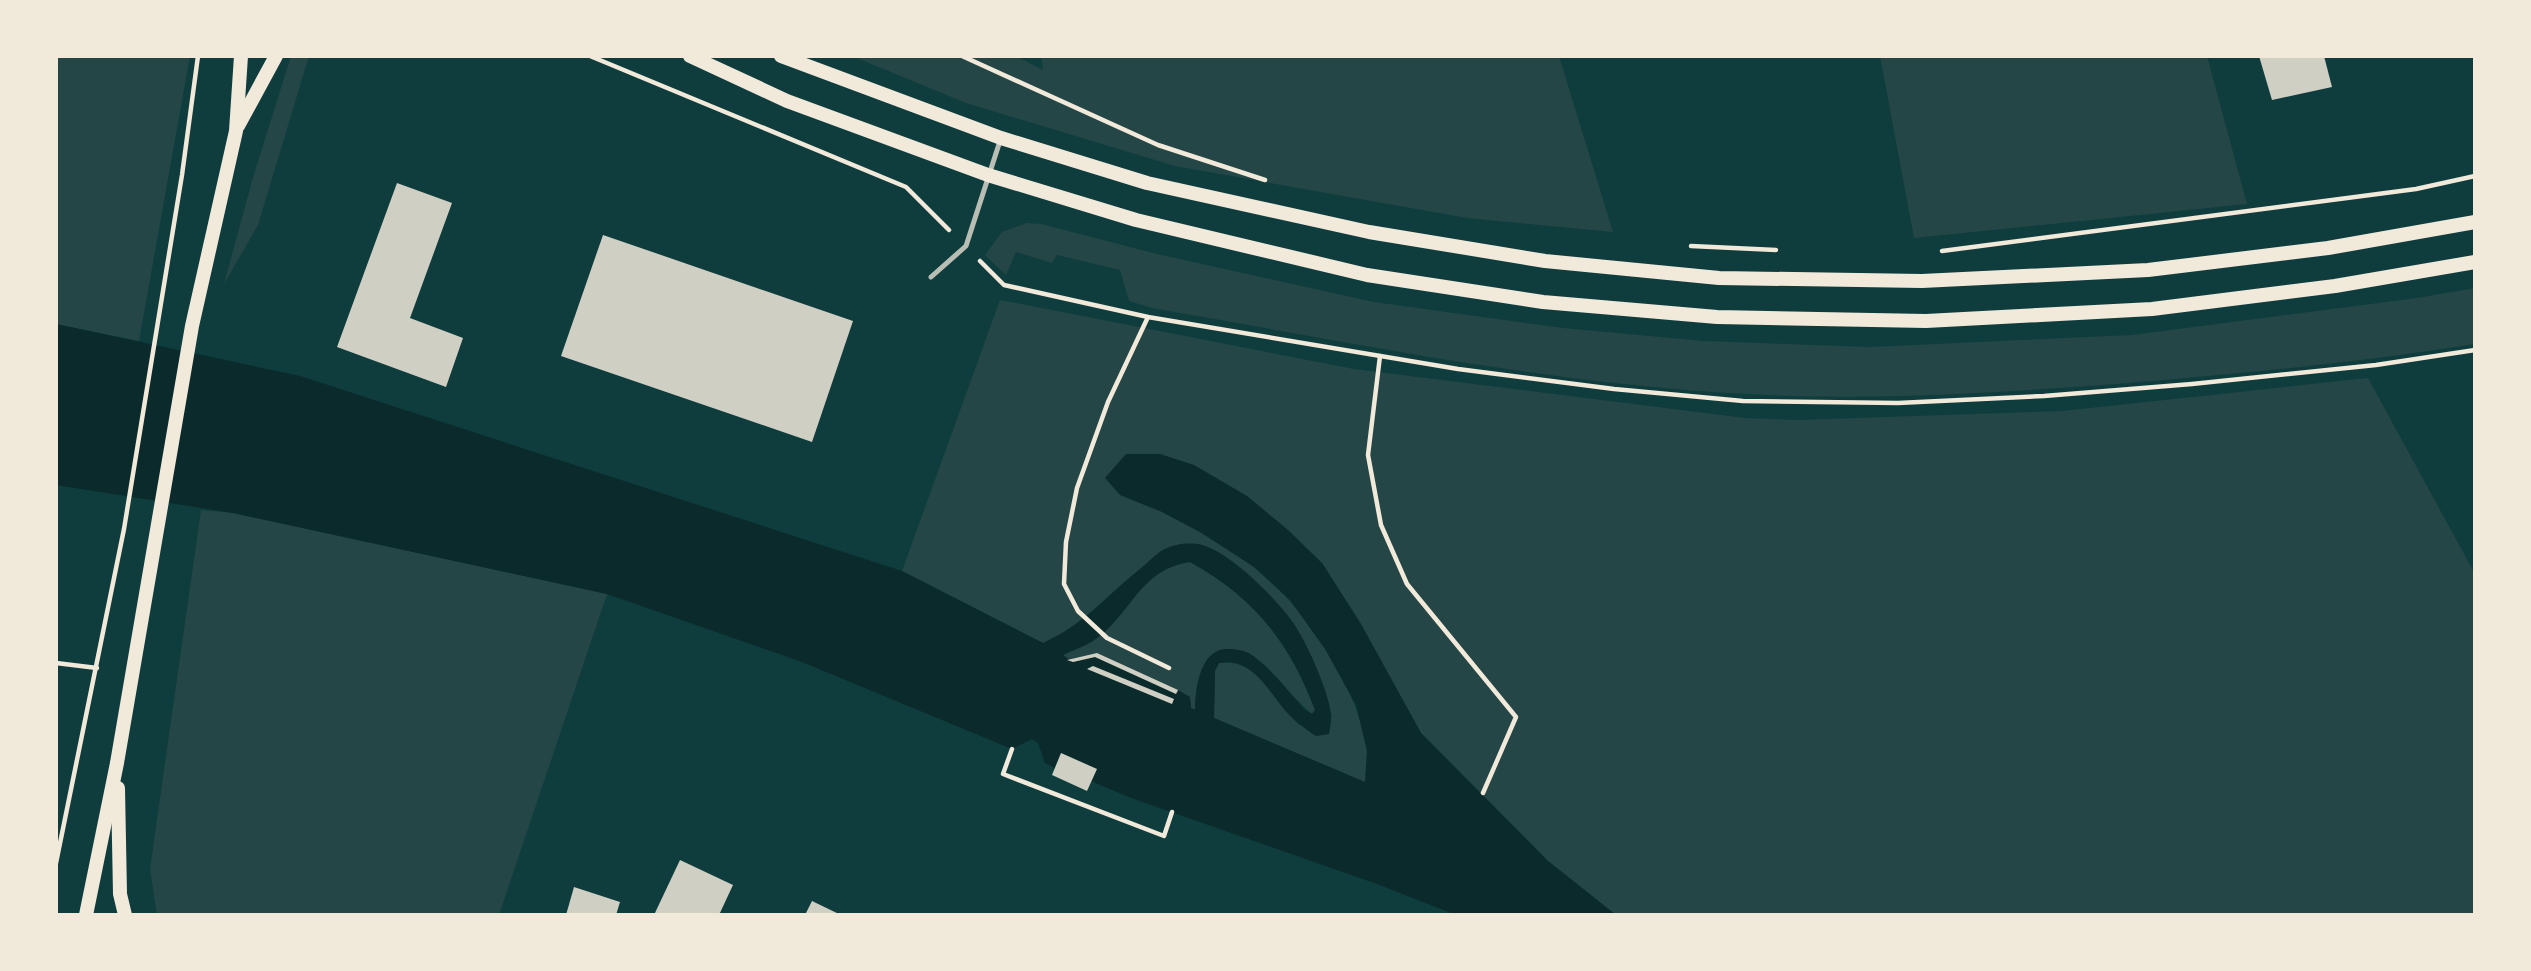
<svg xmlns="http://www.w3.org/2000/svg" width="2531" height="971" font-family="'Titillium Web',sans-serif">
<style>
.green{fill:#244646}
.water{fill:#0a2a2b;fill-rule:evenodd}
.building{fill:#cfcfc3}
.lines{fill:none;stroke-linecap:round;stroke-linejoin:round}
.path{stroke:#f1e9da;stroke-width:4.5}
.service{stroke:#b8beb3;stroke-width:5}
.secondary{stroke:#f1e9da;stroke-width:14}
</style>
<rect width="100%" height="100%" fill="#0f3d3e"/>
<g class="green">
<polygon points="56,56 190,56 139,341 56,324"/>
<polygon points="291,56 309,56 258,225 224,284 252,181"/>
<polygon points="852,56 1016,56 1043,70 1041,56 1559,56 1613,232 1467,218 1175,166 966,103"/>
<polygon points="1880,56 2207,56 2247,204 1914,238"/>
<path d="M 1027,223 L 1041,224 L 1157,254 L 1374,302 L 1563,328 L 1704,341 L 1870,347 L 2132,335 L 2417,298 L 2475,288 L 2475,344 C 2356,363 2236,374 2116,384 C 1993,393 1871,401 1748,394 C 1547,384 1349,342 1152,308 L 1129,301 L 1120,270 L 1057,255 L 1052,263 L 1016,252 L 1006,275 L 985,255 L 1002,232 Z"/>
<path d="M 1000,300 L 1354,369 L 1745,418 L 1797,420 L 2062,411 L 2368,378 L 2475,574 L 2475,915 L 1616,915 L 1548,861 L 1421,733 L 1358,620 L 1322,563 L 1162,512 C 1193,528 1226,545 1254,567 C 1303,605 1359,688 1367,750 C 1368,761 1366,772 1366,783 L 1214,718 L 1215,671 L 1219,663 C 1256,657 1277,702 1299,725 L 1332,716 L 1312,657 L 1203,545 L 1182,544 L 1164,549 L 1113,592 L 1082,621 L 1065,632 L 1043,643 L 902,571 Z"/>
<polygon points="201,510 233,513 607,594 499,915 157,915 150,869"/>
<path d="M 1190,562 C 1255,598 1289,642 1315,710 L 1312,714 L 1293,696 L 1220,649 L 1196,710 L 1191,708 L 1190,697 L 1097,653 L 1067,660 L 1063,655 L 1077,649 L 1155,575 L 1172,565 Z"/>
</g>
<path class="water" d="M 56,324 L 300,376 L 902,571 L 1043,643 C 1085,624 1105,597 1140,569 C 1148,563 1156,553 1165,549 C 1175,544 1190,542 1202,545 C 1230,552 1278,600 1294,624 C 1306,641 1332,698 1331,718 C 1331,723 1330,728 1329,734 L 1316,736 C 1304,728 1292,719 1283,708 C 1266,687 1251,657 1219,663 L 1215,671 L 1214,718 L 1365,782 L 1367,751 L 1356,705 L 1325,649 L 1290,600 L 1254,567 L 1200,532 L 1162,512 L 1120,495 L 1105,478 L 1126,454 L 1160,454 L 1194,465 L 1247,496 L 1288,530 L 1322,563 L 1361,624 L 1421,733 L 1548,861 L 1616,915 L 1456,915 L 1377,884 L 1131,798 L 1091,781 L 1097,769 L 1062,753 L 1055,768 L 1045,763 L 1038,743 L 1032,739 L 1012,749 L 802,662 L 607,594 L 233,513 L 56,485 ZM 1190,562 C 1254,597 1290,643 1315,710 L 1312,714 L 1305,710 C 1288,691 1273,670 1252,655 C 1244,650 1236,649 1226,649 C 1200,650 1195,689 1195,710 L 1191,708 L 1190,697 L 1178,690 L 1176,694 L 1095,657 L 1073,662 L 1063,655 C 1072,650 1084,647 1093,641 C 1132,615 1138,570 1190,562 Z"/>
<g class="building">
<polygon points="2259,56 2324,56 2332,87 2272,100"/>
<polygon points="397,183 452,203 410,318 463,338 446,387 337,347"/>
<polygon points="603,235 853,321 812,442 561,356"/>
<polygon points="1097,653 1178,690 1176,694 1095,657 1073,662 1067,660"/>
<polygon points="1093,666 1174,699 1172,704 1087,669"/>
<polygon points="1061,753 1097,769 1087,791 1052,775"/>
<polygon points="680,860 733,885 719,915 654,915"/>
<polygon points="574,887 620,902 616,915 566,915"/>
<polygon points="812,901 841,915 805,915"/>
</g>
<g class="lines">
<g class="path">
<polyline points="590,56 906,187 949,230"/>
<polyline points="962,56 1158,145 1265,180"/>
<polyline points="1691,246 1776,250"/>
<polyline points="1942,251 2416,189 2475,176"/>
<polyline points="980,261 1004,285 1148,317 1458,369 1614,389 1743,401 1898,403 2044,396 2192,384 2376,365 2475,350"/>
<polyline points="1148,317 1108,402 1077,488 1066,542 1064,584 1078,611 1107,638 1169,668"/>
<polyline points="1380,356 1368,455 1381,525 1407,584 1516,717 1483,793"/>
<polyline points="56,663 97,668"/>
<polyline points="1012,749 1003,774 1164,836 1172,812"/>
<polyline points="56,863 124,529 182,175 198,56"/>
</g>
<polyline class="service" points="931,277 966,246 1000,141"/>
<g class="secondary">
<polyline points="690,56 787,101 988,175 1136,220 1367,275 1543,302 1717,317 1926,321 2152,309 2335,286 2475,262"/>
<polyline points="781,56 1001,138 1147,183 1369,232 1545,261 1719,278 1922,281 2148,270 2328,248 2475,222"/>
<polyline points="238,126 276,56"/>
<polyline points="118,788 120,894 125,915"/>
<polyline points="86,915 117,763 192,326 236,131 241,56"/>
</g>
</g>
<rect width="2531" height="971" fill="none" stroke="#f1e9da" stroke-width="116"/>
</svg>
